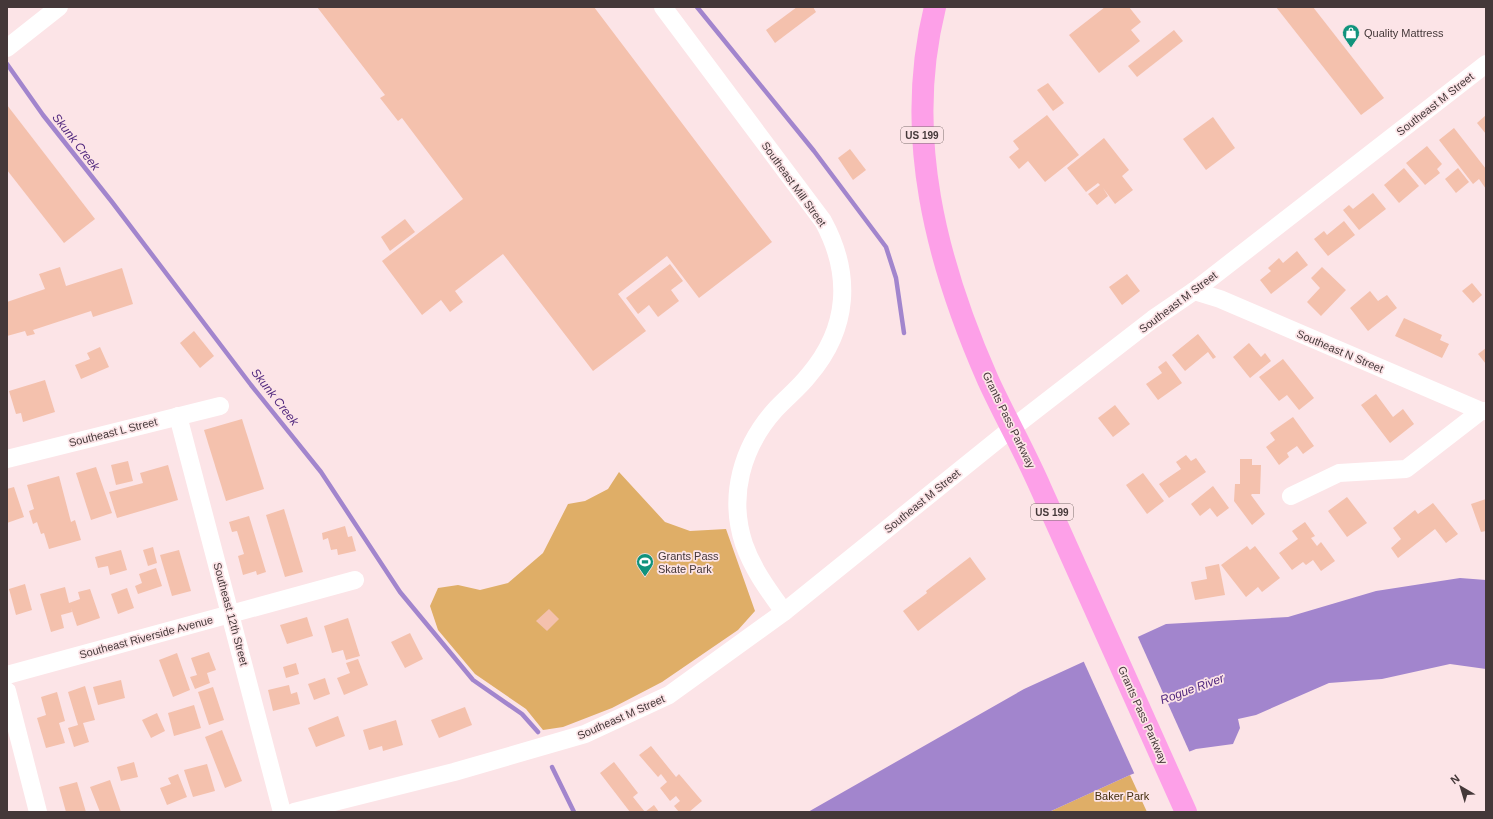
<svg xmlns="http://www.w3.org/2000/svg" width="1493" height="819" font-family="Helvetica,sans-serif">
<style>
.green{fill:#dfae67}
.water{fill:#a285cd}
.pier{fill:#fce4e7}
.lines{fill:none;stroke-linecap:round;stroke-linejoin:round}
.stream{stroke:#a285cd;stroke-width:4.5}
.building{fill:#f4c1ad}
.minor{stroke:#fff;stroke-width:18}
.highway{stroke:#fda0e8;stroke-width:22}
.labels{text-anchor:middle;stroke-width:3.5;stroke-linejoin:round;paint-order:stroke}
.shield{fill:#fce4e7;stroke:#7b6c6d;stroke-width:1}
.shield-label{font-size:10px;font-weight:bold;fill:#443839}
.poi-label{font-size:11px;fill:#443839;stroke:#fce4e7;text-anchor:start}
.street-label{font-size:11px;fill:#443839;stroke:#fce4e7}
.park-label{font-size:11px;fill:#422d0c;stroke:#fce4e7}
.water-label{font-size:12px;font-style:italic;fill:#52297f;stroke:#fce4e7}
</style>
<rect width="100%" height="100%" fill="#fce4e7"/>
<g class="green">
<polygon points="619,472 665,522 690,531 726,529 755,611 738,630 662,682 612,708 563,727 543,730 526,709 475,674 438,630 430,606 438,588 458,585 480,590 508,583 543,553 568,504 585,501 608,489"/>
<polygon points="1130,775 1147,812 1049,812"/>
</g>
<polygon class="water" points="1460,578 1486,580 1486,669 1450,664 1382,679 1329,683 1256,715 1238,719 1240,728 1233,744 1196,749 1130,775 1049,812 808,812 1024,689 1166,624 1288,617 1376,591"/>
<polygon class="pier" points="1137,635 1190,753 1135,775 1083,660"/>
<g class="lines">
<g class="stream">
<polyline points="697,7 814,151 886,247 896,278 904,333"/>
<polyline points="7,64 43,115 112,202 251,385 321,472 400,592 473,680 522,714 538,732"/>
<polyline points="552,767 574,812"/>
</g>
</g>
<g class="building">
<polygon points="317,7 594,7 772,242 699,298 667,256 618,294 646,331 593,371 503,254 455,291 463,302 450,312 441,300 422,315 382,261 463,199 402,118 398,121 380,98 385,95"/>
<polygon points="797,7 813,7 816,12 775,43 766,30"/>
<polygon points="1105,7 1129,7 1141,22 1131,30 1140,41 1099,73 1069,35"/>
<polygon points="1276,7 1313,7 1384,98 1361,115"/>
<polygon points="1174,30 1183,41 1137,77 1128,66"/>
<polygon points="1048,83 1064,103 1053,111 1037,90"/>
<polygon points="7,105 95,219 64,243 7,170"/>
<polygon points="1047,115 1079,155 1045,182 1028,161 1019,169 1009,157 1019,149 1013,141"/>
<polygon points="1486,115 1486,134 1477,123"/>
<polygon points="1213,117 1235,148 1206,170 1183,139"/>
<polygon points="1454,128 1486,169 1486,189 1479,179 1473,184 1439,140"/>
<polygon points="1104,138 1129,170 1122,176 1133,190 1115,204 1103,188 1108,196 1097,205 1088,194 1100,185 1098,183 1086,192 1067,168"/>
<polygon points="1427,146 1442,164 1437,169 1440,173 1425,185 1406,163"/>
<polygon points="850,149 866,170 853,180 838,158"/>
<polygon points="1404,168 1419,186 1399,203 1384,185"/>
<polygon points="1458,168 1469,182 1456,193 1445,179"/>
<polygon points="1373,193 1386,209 1359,230 1343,210 1349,205 1353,209"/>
<polygon points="405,219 415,232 390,251 381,237"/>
<polygon points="1344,221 1355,235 1328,256 1314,239 1324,231 1327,235"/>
<polygon points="1297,251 1308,265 1271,294 1260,280 1271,271 1268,268 1279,258 1283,263"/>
<polygon points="670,264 683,281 671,290 679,301 658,317 649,305 638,314 626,298"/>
<polygon points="60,267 66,286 122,268 133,304 93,317 91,311 33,330 35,334 27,336 25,331 7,336 7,302 45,289 39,274"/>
<polygon points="1322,267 1346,290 1321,316 1307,302 1320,288 1311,278"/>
<polygon points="1127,274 1140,291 1122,305 1109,287"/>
<polygon points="1472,283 1482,295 1473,303 1462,291"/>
<polygon points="1370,291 1378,301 1387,295 1397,308 1368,331 1350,308"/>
<polygon points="1404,318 1442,335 1440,340 1449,344 1442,358 1395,336"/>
<polygon points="194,331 214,356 200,368 180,343"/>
<polygon points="1198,334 1216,357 1213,359 1208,352 1185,371 1172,355"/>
<polygon points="1249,343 1261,357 1265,353 1271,361 1250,378 1233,357"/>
<polygon points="100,347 109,367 81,379 75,365 90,359 87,353"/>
<polygon points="1486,348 1486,364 1478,354"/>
<polygon points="1283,359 1314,398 1299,410 1287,395 1279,401 1259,377"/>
<polygon points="1166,361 1182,383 1158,400 1146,384 1162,373 1158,367"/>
<polygon points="45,380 55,412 23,422 21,413 16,414 9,391"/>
<polygon points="1376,394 1393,417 1403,409 1414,424 1390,443 1361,405"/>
<polygon points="1115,405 1130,424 1113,437 1098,418"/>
<polygon points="1293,417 1314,446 1303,454 1297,446 1287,453 1289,457 1279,465 1266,447 1275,440 1270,433"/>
<polygon points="242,419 264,489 226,501 204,430"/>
<polygon points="1186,455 1191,461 1196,458 1206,472 1169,498 1159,484 1181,469 1176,462"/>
<polygon points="1240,459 1252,459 1252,465 1261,465 1260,494 1252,494 1251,495 1265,514 1252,525 1234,501 1235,484 1240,484"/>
<polygon points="128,461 133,481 116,485 111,465"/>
<polygon points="168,465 178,500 117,518 109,492 143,483 140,473"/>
<polygon points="96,467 112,513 91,520 76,473"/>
<polygon points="1143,473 1164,501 1147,514 1126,485"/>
<polygon points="59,476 71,522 75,520 81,540 49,549 44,533 41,534 37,522 33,524 29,511 34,509 27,485"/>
<polygon points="1213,486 1229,508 1217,517 1210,508 1200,516 1191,504"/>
<polygon points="14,487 24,517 7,523 7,489"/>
<polygon points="1347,497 1367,523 1347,537 1328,511"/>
<polygon points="1486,499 1486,531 1481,532 1471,504"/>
<polygon points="1433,503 1458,534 1446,543 1435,529 1398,558 1391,548 1401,539 1393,528 1415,510 1418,514"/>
<polygon points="284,509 303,572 285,577 266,515"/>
<polygon points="249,516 266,572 257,575 256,571 243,575 238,556 244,554 237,531 232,532 229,522"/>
<polygon points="1305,522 1315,536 1311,538 1317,546 1321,542 1335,561 1321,571 1313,560 1306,565 1303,562 1292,570 1279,553 1298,539 1292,531"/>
<polygon points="345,526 348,537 352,536 356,551 338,555 337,549 331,550 328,538 323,540 322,533"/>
<polygon points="1247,546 1250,550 1255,546 1280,578 1262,592 1258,587 1246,597 1221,565"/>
<polygon points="153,547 157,563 148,566 143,550"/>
<polygon points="121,550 127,570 110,575 108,566 98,568 95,557"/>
<polygon points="179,550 191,591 172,596 160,555"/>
<polygon points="970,557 986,579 918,631 903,611 927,593 926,591"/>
<polygon points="1219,564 1225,595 1195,600 1191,582 1207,579 1205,567"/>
<polygon points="156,568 162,586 138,594 135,586 142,583 139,574"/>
<polygon points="25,584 32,610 16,615 9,589"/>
<polygon points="65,587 69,603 80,599 78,592 90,589 100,618 77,626 71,608 72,612 61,615 64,628 51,632 40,594"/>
<polygon points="127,588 134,608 118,614 111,594"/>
<polygon points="549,609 559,619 547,631 536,621"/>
<polygon points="307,617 313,636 287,644 280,625"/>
<polygon points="348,618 360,656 346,660 343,650 332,653 324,626"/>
<polygon points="410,633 423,659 405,668 391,642"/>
<polygon points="209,652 216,670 207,673 210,683 195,689 190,677 197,675 191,658"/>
<polygon points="177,653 190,690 173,697 159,660"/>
<polygon points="358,659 368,685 344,695 337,678 350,673 346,663"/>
<polygon points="296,663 299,674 286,678 283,667"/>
<polygon points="325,678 330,694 314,700 308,684"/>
<polygon points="121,680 125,698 98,705 93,687"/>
<polygon points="289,685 291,694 297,692 300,704 273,711 268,690"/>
<polygon points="85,686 95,720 83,723 89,742 74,747 68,728 78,725 68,692"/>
<polygon points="213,687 224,720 209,725 198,692"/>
<polygon points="57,692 65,721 59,723 65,743 46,748 37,718 46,715 41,697"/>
<polygon points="194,705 201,728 174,736 168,713"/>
<polygon points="465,707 472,725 439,738 431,720"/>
<polygon points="157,713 165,731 151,738 142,720"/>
<polygon points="338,716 345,736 316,747 308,728"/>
<polygon points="396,720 403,745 383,751 382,746 369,750 363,730"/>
<polygon points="222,730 242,781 225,788 205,737"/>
<polygon points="651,746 676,777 679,774 702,801 689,812 679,812 674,806 680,801 676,796 670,801 660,788 667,782 661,774 658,777 639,755"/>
<polygon points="134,762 138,777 121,781 117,767"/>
<polygon points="614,762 638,793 633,797 645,812 630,812 600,773"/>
<polygon points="207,764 215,791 193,797 184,770"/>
<polygon points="178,774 187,797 167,805 160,788 171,784 168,778"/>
<polygon points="110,780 121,812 100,812 90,787"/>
<polygon points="77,782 86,812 66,812 59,787"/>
<polygon points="654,805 659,812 645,812"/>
</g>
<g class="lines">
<g class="minor">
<path d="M 663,7 L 823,221 C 852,274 849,328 809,375 C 799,388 786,398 775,410 C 742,447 728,496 744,544 C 753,570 769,591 784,612"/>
<polyline points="7,48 59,7"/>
<polyline points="1194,291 1220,299 1481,411 1486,411"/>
<polyline points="178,416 282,812"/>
<polyline points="7,459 220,406"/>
<polyline points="1291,496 1339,473 1406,469 1481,411"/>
<polyline points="7,675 355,580"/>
<polyline points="7,691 38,812"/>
<polyline points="294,812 454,772 585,734 669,695 784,612 1011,429 1153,319 1194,291 1486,64"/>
</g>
<path class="highway" d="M 935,7 C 903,135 936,262 988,380 C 1005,417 1025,452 1041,489 C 1089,597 1138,704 1186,812"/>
</g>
<defs>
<symbol id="shop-pin" viewBox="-11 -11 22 30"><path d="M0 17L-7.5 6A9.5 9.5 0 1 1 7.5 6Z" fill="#10937c" stroke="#fce4e7"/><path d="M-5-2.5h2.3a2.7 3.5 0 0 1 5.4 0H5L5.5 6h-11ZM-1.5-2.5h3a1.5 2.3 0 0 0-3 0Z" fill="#fff"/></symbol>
<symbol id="stadium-pin" viewBox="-11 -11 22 30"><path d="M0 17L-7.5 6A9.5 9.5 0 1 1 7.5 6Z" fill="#10937c" stroke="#fce4e7"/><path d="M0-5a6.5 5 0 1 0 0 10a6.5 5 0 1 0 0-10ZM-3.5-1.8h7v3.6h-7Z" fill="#fff"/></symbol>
</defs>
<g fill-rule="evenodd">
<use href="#shop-pin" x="1341" y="23" width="20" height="27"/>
<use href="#stadium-pin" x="635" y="552" width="20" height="27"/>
</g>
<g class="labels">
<g class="shield">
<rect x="901" y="127" width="42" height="16" rx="3"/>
<rect x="1031" y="504" width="42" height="16" rx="3"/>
</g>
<g class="shield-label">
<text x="922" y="139">US 199</text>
<text x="1052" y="516">US 199</text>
</g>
<g class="poi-label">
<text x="1364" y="37">Quality Mattress</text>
<text x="658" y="560">Grants Pass<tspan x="658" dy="13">Skate Park</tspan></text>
</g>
<g class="street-label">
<text transform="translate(1435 104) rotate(-38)" y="4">Southeast M Street</text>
<text transform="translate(794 184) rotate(54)" y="4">Southeast Mill Street</text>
<text transform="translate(1178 302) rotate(-37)" y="4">Southeast M Street</text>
<text transform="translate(1340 351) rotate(23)" y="4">Southeast N Street</text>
<text transform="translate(1009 420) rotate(64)" y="4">Grants Pass Parkway</text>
<text transform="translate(113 432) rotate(-14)" y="4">Southeast L Street</text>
<text transform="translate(922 501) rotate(-39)" y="4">Southeast M Street</text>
<text transform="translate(231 614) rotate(75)" y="4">Southeast 12th Street</text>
<text transform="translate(146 637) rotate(-15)" y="4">Southeast Riverside Avenue</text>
<text transform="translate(1143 715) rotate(66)" y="4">Grants Pass Parkway</text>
<text transform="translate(621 717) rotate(-24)" y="4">Southeast M Street</text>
</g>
<g class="park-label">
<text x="1122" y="800">Baker Park</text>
</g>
<g class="water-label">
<text transform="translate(76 142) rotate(52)" y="4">Skunk Creek</text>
<text transform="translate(275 397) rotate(52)" y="4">Skunk Creek</text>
<text transform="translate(1192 689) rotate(-20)" y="4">Rogue River</text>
</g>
</g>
<rect width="1493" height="819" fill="none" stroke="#443839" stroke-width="16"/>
<g transform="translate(1461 787) rotate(322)" stroke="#fce4e7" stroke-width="3" paint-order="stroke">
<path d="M0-3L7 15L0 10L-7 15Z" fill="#443839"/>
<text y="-6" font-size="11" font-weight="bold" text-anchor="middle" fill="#443839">N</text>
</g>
</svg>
